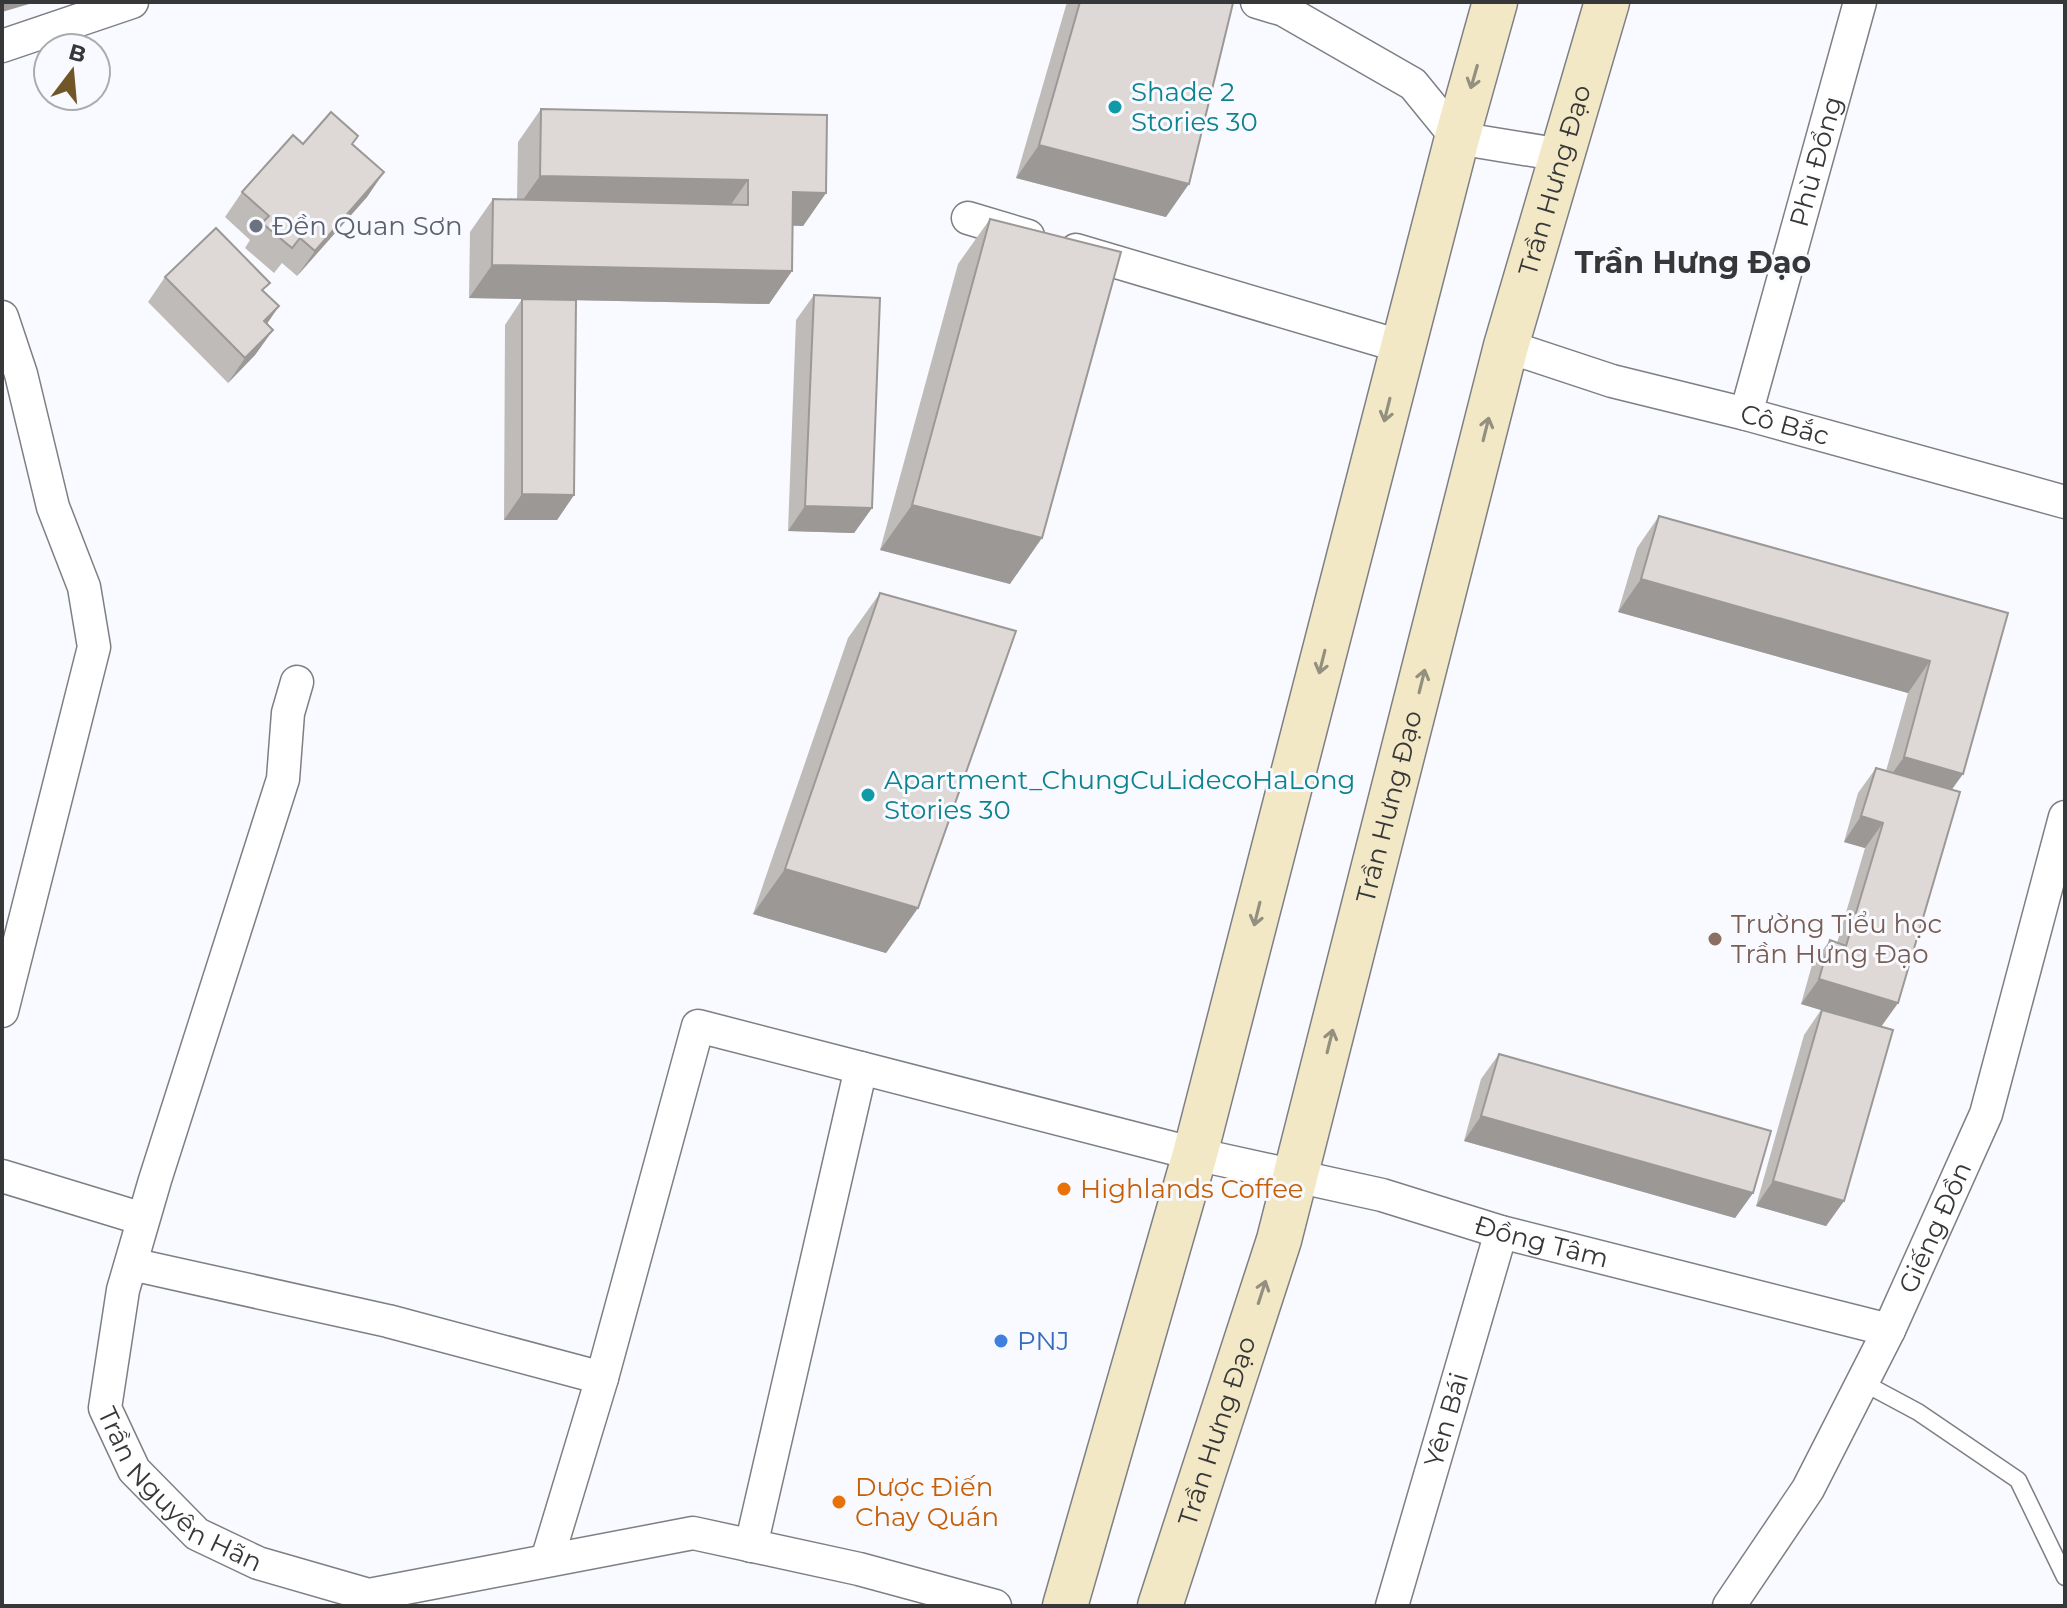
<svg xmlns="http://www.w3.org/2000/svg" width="2067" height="1608" font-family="Montserrat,sans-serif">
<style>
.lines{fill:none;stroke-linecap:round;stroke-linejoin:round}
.service-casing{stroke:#7d7f83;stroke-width:19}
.minor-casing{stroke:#7d7f83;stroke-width:35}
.secondary-casing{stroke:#7d7f83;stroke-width:47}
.service{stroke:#fff;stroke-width:16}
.minor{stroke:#fff;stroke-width:32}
.secondary{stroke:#f2e8c6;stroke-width:44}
.wall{fill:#bfbbb8}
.shaded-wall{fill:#9b9896}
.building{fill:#ded9d6;stroke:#9b9896;stroke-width:2}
.oneway{stroke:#949080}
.culture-dot{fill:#0f9aa8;stroke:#f8faff;stroke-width:3}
.worship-dot{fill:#6b7280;stroke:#f8faff;stroke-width:3}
.education-dot{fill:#8d6e63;stroke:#f8faff;stroke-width:3}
.food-dot{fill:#e8710a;stroke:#f8faff;stroke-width:3}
.shop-dot{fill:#3f7fe0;stroke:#f8faff;stroke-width:3}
.labels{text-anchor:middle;stroke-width:6;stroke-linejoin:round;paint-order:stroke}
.culture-label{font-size:26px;fill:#0d838f;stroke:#f8faff;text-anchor:start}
.street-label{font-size:26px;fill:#363739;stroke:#f8faff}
.worship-label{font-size:26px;fill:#5b616d;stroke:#f8faff;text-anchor:start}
.education-label{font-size:26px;fill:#785e54;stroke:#f8faff;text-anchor:start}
.food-label{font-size:26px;fill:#c56008;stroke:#f8faff;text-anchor:start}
.shop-label{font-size:26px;fill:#366cbe;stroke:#f8faff;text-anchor:start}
.quarter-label{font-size:30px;font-weight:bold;fill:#363739;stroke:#f8faff}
</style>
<rect width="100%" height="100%" fill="#f8faff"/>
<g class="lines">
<defs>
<polyline id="service" points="1862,1382 1918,1412 2018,1480 2065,1577"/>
<g id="minor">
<polyline points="1257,2 1284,10 1413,84 1457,138 1562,155"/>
<polyline points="2,46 132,2"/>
<polyline points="968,218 1028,236"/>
<polyline points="1076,250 1403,347"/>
<polyline points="2,317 21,374 53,507 84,587 94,647 2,1011"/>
<path id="s1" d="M 1506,346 L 1612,381 L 1746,414 L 2065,502"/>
<path id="s2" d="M 1746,414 L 1860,2"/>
<path id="s3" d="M 297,682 L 288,713 L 283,779 L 155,1180 L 123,1290 L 105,1408 L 134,1470 L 197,1534 L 258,1563 L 369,1595 L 693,1533 L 859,1569 L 995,1606"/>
<polyline points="2,1176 143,1219"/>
<polyline points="131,1264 388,1321 602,1378"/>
<polyline points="751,1546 861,1068"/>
<path id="s4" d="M 547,1560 L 602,1378 L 698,1026 L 1195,1154 L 1382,1195 L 1501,1232 L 1889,1330"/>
<path id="s5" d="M 1392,1606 L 1501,1232"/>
<path id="s6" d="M 1729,1606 L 1808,1489 L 1889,1330 L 1986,1114 L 2065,817"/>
</g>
<g id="secondary">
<polyline points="1065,1606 1195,1154 1457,138 1495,2"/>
<path id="s7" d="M 1160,1606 L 1279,1240 L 1506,346 L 1607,2"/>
</g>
</defs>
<use href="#service" class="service-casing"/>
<use href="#minor" class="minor-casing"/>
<use href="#secondary" class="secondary-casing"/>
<use href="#service" class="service"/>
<use href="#minor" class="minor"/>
<use href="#secondary" class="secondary"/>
</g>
<g class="wall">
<polygon points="1067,2 1230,2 1166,217 1016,178"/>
<polygon points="541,109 826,193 803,226 793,225 792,271 769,304 469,298 470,232 493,199 517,200 518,142"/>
<polygon points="303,144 352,145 384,172 367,197 297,276 282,263 274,273 245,248 250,240 225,217 242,192"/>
<polygon points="990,219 1010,584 880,550 958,264"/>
<polygon points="165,277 264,292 279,306 267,324 273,330 255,355 228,383 148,302"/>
<polygon points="814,295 872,508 854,533 788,531 796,320"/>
<polygon points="522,299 574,495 557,520 504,520 505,325"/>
<polygon points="1659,516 2008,613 1951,790 1898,1003 1881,1027 1844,1201 1826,1226 1756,1206 1804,1035 1821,1010 1801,1004 1812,965 1830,940 1837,943 1865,848 1844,842 1858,793 1876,768 1886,771 1908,693 1618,612 1637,548"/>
<polygon points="880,593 918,908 886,953 753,914 848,638"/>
<polygon points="1499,1054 1753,1193 1735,1218 1464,1141 1481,1079"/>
</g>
<g class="shaded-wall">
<polygon points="2,2 36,2 2,12"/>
<polygon points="1039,145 1189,184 1166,217 1016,178"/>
<polygon points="384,172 367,197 297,276 315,251"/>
<polygon points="540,176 748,180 725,213 517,208"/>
<polygon points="793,192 826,193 803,226 771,225"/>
<polygon points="492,265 792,271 769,304 469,298"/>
<polygon points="279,306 261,332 264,321"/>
<polygon points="273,330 255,355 228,383 245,358"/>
<polygon points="522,494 574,495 557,520 504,520"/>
<polygon points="912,505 1042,538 1010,584 880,550"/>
<polygon points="805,506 872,508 854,533 788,531"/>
<polygon points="1641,579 1930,661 1908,693 1618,612"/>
<polygon points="1904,757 1963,774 1940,806 1881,789"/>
<polygon points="1861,816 1883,823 1865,848 1844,842"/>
<polygon points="785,869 918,908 886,953 753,914"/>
<polygon points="1819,979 1898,1003 1880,1028 1801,1004"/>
<polygon points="1481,1116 1753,1193 1735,1218 1464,1141"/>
<polygon points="1773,1181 1844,1201 1826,1226 1756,1206"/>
</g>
<g class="building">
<polygon points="1080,2 1233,3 1189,184 1039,145"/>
<polygon points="541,109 827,115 826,193 793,192 792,271 492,265 493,199 748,205 748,180 540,176"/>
<polygon points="331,112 358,136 352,144 384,172 315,251 300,238 292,248 262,223 269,216 242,192 293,135 303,144"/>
<polygon points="990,219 1121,252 1042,538 912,505"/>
<polygon points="216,228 270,283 262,290 279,306 264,321 273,330 245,358 165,277"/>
<polygon points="814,295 880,298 872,508 805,506"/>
<polygon points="522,299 576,300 574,495 522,494"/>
<polygon points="1659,516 2008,613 1963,774 1904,757 1930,661 1641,579"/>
<polygon points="880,593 1016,631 918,908 785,869"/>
<polygon points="1876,768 1960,792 1898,1003 1819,979 1830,940 1846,946 1883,823 1861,816"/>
<polygon points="1822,1010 1893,1030 1844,1201 1773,1181"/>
<polygon points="1499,1054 1771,1131 1753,1193 1481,1116"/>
</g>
<defs><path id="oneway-shaft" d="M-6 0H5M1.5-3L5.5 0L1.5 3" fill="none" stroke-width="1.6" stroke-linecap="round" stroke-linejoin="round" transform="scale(2)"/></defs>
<g class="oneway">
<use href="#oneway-shaft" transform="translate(1474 77) rotate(106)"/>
<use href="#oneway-shaft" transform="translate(1387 410) rotate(104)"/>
<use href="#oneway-shaft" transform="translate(1486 429) rotate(-76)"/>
<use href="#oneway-shaft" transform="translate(1322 662) rotate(104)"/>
<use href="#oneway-shaft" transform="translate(1422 681) rotate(-76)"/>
<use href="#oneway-shaft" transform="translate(1257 914) rotate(104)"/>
<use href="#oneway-shaft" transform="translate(1330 1041) rotate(-76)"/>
<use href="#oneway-shaft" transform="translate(1262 1292) rotate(-72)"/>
</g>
<g class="culture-dot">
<circle cx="1115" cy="107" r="8"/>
<circle cx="868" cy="795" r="8"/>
</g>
<circle class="worship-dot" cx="256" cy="226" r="8"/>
<circle class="education-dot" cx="1715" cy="939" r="8"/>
<g class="food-dot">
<circle cx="1064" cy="1189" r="8"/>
<circle cx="839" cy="1502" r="8"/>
</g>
<circle class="shop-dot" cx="1001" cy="1341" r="8"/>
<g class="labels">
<g class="culture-label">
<text x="1131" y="101">Shade 2<tspan x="1131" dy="30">Stories 30</tspan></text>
<text x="884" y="789">Apartment_ChungCuLidecoHaLong<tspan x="884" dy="30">Stories 30</tspan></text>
</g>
<g class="street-label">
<text dy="9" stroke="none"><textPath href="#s2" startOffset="262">Phù Đổng</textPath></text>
<text dy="9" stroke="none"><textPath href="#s7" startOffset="1480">Trần Hưng Đạo</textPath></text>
<text dy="9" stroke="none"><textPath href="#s1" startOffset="290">Cô Bắc</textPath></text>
<text dy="9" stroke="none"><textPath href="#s7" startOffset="832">Trần Hưng Đạo</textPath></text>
<text dy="9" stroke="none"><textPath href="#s6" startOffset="432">Giếng Đồn</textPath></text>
<text dy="9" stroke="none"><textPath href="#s4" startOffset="1426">Đồng Tâm</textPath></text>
<text dy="9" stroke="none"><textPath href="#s5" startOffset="194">Yên Bái</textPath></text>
<text dy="9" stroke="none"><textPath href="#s7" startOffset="184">Trần Hưng Đạo</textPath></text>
<text dy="9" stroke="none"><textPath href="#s3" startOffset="868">Trần Nguyên Hãn</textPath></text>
</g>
<g class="worship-label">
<text x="272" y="235">Đền Quan Sơn</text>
</g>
<g class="education-label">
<text x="1731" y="933">Trường Tiểu học<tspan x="1731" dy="30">Trần Hưng Đạo</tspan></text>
</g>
<g class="food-label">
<text x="1080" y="1198">Highlands Coffee</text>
<text x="855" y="1496">Dược Điến<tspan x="855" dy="30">Chay Quán</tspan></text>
</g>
<g class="shop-label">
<text x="1017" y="1350">PNJ</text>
</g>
<g class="quarter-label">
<text x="1693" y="273">Trần Hưng Đạo</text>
</g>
</g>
<rect width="2067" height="1608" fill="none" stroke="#363739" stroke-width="8"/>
<g transform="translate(72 72) rotate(16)"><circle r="38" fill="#f8faff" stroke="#aaacb0" stroke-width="2"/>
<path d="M0-6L14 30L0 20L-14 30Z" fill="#715628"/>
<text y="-12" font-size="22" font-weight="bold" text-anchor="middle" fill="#363739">B</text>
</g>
</svg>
